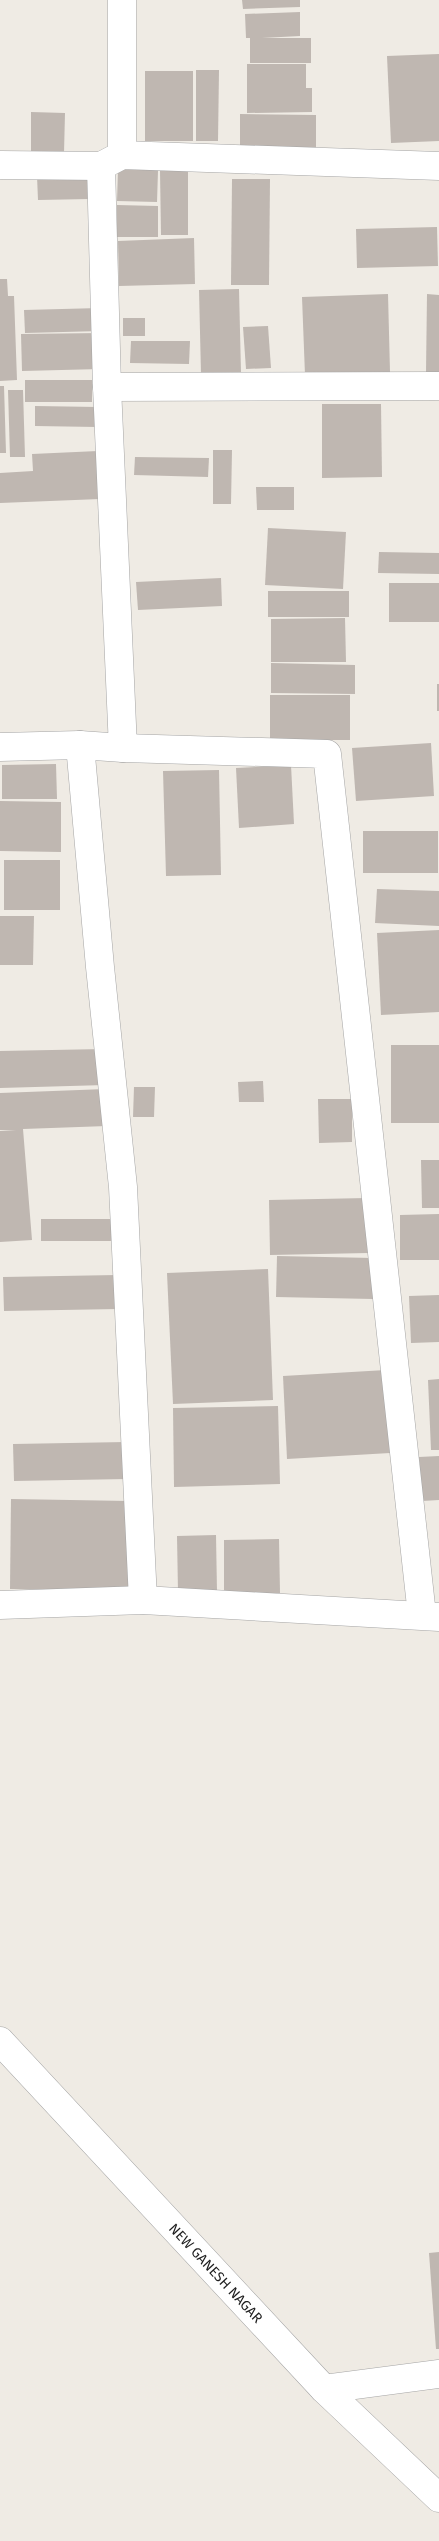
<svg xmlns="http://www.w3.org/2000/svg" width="439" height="2541" font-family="'Fira Sans',sans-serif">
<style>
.building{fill:#bfb7b1}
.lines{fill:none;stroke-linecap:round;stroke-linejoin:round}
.minor-casing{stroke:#a5a5a5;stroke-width:29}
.minor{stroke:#fff;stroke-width:28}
.labels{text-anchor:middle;stroke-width:4.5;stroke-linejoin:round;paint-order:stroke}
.street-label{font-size:14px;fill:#1e1e1e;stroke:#fff}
</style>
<rect width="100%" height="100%" fill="#efebe4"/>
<g class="building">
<polygon points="242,0 300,0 300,7 243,9"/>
<polygon points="300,12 300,36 262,38 311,38 311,63 250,63 250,38 246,38 245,14"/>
<polygon points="439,54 439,141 391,143 387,56"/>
<polygon points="247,64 306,64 306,88 312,88 312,112 247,113"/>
<polygon points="196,70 219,70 218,141 196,141"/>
<rect x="145" y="71" width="48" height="70"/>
<polygon points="31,112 65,113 64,153 31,152"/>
<polygon points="240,114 316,115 316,148 240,147"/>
<polygon points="118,169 158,170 157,202 117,201"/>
<polygon points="160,171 188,171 188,235 161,235"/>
<polygon points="90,175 90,199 38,200 37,176"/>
<polygon points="232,179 270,179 269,285 231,285"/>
<polygon points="117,205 158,206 158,237 117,237"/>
<polygon points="437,227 438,266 357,268 356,229"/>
<polygon points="194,238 195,284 119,286 118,241"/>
<polygon points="0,279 7,279 8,296 14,296 17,380 0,381"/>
<polygon points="239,289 241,373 201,374 199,290"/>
<polygon points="388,294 390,372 305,375 302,297"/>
<polygon points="427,294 439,295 439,373 426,373"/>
<polygon points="100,308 101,331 25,333 24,310"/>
<rect x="123" y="318" width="22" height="18"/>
<polygon points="268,326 271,368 246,369 243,327"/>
<polygon points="101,333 101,369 22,371 21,334"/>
<polygon points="131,341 190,341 189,364 130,363"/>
<rect x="25" y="380" width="67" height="22"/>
<polygon points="0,386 4,386 6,453 0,453"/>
<polygon points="8,390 23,390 25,457 10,457"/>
<polygon points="322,404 381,404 382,477 322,478"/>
<polygon points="35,406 98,407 97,427 35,426"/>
<polygon points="213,450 232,450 231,504 213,504"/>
<polygon points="98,451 100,499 0,503 0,473 33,471 32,454"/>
<polygon points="135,457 209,458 208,477 134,475"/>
<polygon points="256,487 294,487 294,510 257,510"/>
<polygon points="268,528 346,532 343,589 265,585"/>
<polygon points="379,552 439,553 439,574 378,573"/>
<polygon points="221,578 222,606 138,610 136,582"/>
<rect x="389" y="583" width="50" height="39"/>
<rect x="268" y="591" width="81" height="26"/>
<polygon points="345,618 346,662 271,662 271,619"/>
<polygon points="271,663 355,665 355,694 271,693"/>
<rect x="437" y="684" width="2" height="27"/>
<rect x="270" y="695" width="80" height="45"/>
<polygon points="431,743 434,796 356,801 352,748"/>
<polygon points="56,764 57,799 2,799 2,765"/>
<polygon points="291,765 294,824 239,828 236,768"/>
<polygon points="219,770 221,875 166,876 163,771"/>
<polygon points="0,801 61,802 61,852 0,851"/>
<rect x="363" y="831" width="75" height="42"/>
<rect x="4" y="860" width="56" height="50"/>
<polygon points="377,889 439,891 439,926 375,923"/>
<polygon points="0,916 34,916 33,965 0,965"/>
<polygon points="439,930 439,1012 381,1015 377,933"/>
<rect x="391" y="1045" width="48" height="78"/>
<polygon points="104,1049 105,1085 0,1088 0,1051"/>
<polygon points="263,1081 264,1102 239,1102 238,1082"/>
<polygon points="134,1087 155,1087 154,1117 133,1117"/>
<polygon points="106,1089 107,1126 23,1129 32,1240 0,1242 0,1131 16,1130 0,1130 0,1093"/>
<polygon points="318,1099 352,1099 352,1142 319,1143"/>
<polygon points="421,1160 439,1160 439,1208 422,1208"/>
<polygon points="367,1198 368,1253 270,1255 269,1200"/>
<polygon points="439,1214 439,1260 400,1260 400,1215"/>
<rect x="41" y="1219" width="80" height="22"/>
<polygon points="277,1256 373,1258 373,1299 276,1297"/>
<polygon points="268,1269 273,1400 173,1404 167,1273"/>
<polygon points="117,1275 118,1309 4,1311 3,1277"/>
<polygon points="439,1295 439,1342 411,1343 409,1296"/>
<polygon points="386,1370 390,1453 287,1459 283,1376"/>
<polygon points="439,1379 439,1450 431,1450 428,1380"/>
<polygon points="278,1406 280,1484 174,1487 173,1408"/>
<polygon points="126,1442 127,1479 14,1481 13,1444"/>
<polygon points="439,1456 439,1500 422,1501 419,1457"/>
<polygon points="11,1499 129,1501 128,1591 10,1589"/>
<polygon points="216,1535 217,1592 178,1592 177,1536"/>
<polygon points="279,1539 280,1593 224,1594 224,1540"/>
<polygon points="439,2252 439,2349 436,2349 429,2253"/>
</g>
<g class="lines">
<defs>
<g id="minor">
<polyline points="122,0 122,155"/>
<polyline points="0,165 101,166 122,155 439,166"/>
<polyline points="101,166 107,387 123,748 80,745 100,967 123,1187 143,1600"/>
<polyline points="107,387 439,386"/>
<polyline points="0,747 80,745"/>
<polyline points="123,748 327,754 422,1615"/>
<polyline points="0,1605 143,1600 439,1617"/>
<polyline points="0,2041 324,2389 439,2498"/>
<polyline points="324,2389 439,2374"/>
</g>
</defs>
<use href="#minor" class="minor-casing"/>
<use href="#minor" class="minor"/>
</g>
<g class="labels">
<g class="street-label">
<text transform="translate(216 2273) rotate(47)" y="5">NEW GANESH NAGAR</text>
</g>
</g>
</svg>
